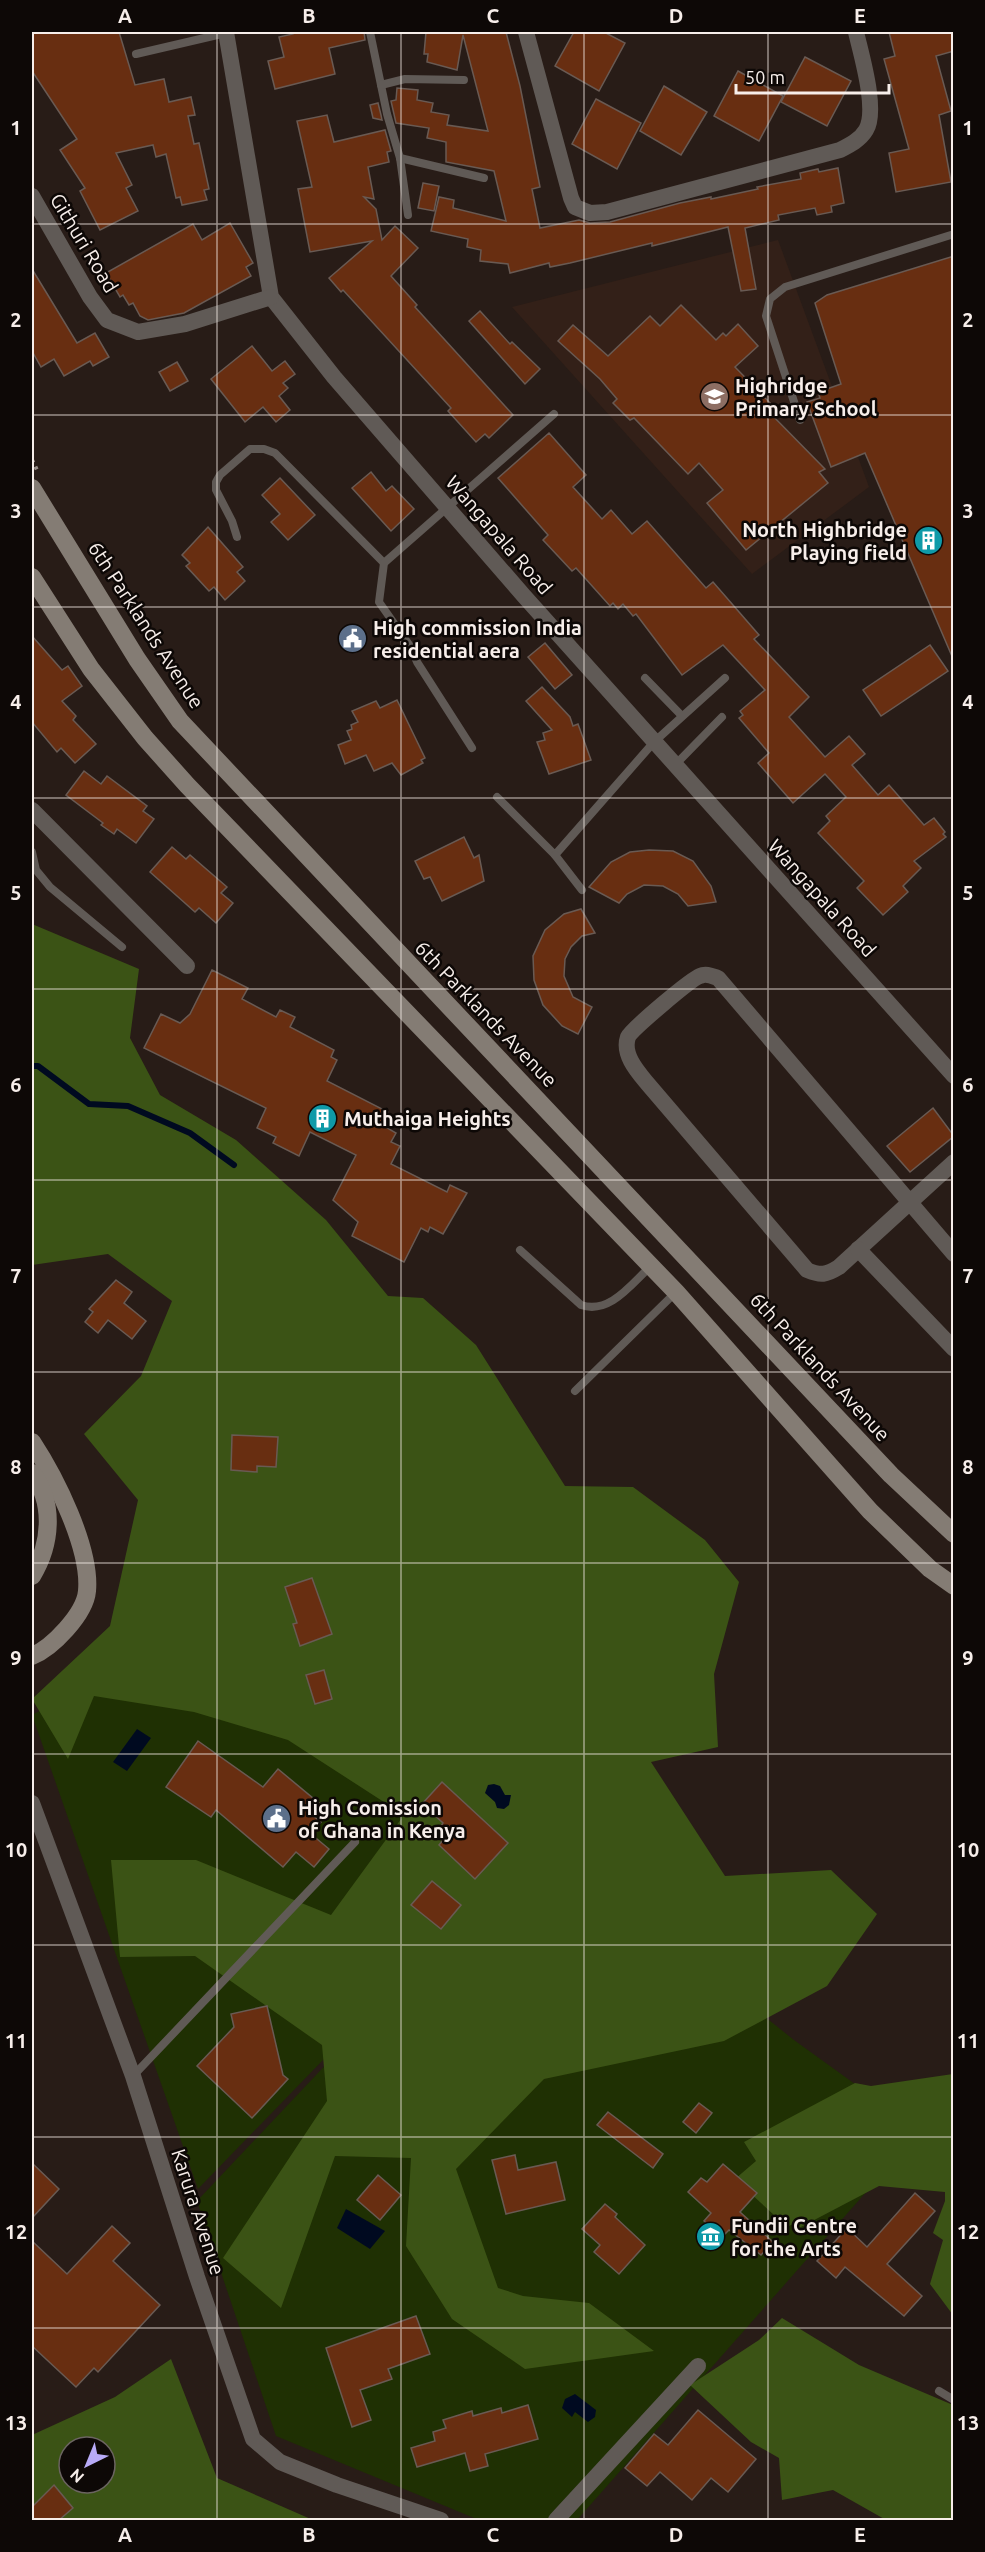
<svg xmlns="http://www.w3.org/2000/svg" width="985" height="2552" font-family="Ubuntu,sans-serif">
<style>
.built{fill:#332018}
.green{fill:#1f3003}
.forest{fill:#3b5315;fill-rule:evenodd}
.water{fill:#000a20}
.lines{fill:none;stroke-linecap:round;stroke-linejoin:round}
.stream{stroke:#000a20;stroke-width:6}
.building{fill:#682e11;stroke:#695a53;stroke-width:1.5}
.path{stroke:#978d88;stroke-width:4;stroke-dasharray:3 4.5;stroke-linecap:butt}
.lane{stroke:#605a56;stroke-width:8}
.street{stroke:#605a56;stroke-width:16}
.secondary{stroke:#847c74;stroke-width:18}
.grid{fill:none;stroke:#f7eeea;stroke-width:1.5;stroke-opacity:0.55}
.labels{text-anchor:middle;stroke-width:5;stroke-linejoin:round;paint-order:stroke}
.street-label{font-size:20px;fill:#f7eeea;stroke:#0d0806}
.poi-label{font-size:20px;font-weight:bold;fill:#f7eeea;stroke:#0d0806;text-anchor:start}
.neatline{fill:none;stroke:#f7eeea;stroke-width:2}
.grid-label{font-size:20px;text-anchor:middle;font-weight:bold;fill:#f7eeea}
</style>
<rect width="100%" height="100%" fill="#281c17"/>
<polygon class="built" points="778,240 869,487 752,574 512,307"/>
<g class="green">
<polygon points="284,1579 538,1838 198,2189 32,1715"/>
<polygon points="540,1838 794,2040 920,2131 577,2520 479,2520 276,2436 197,2201"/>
</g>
<g class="forest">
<polygon points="32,924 139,969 130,1038 160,1095 236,1140 326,1220 388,1296 423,1298 476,1345 565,1486 633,1487 705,1540 739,1582 714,1674 718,1747 651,1762 725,1876 831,1870 877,1914 827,1986 724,2041 544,2079 456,2169 498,2288 523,2296 589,2303 654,2351 525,2369 452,2319 406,2246 411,2158 335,2156 281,2308 223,2258 327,2101 322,2045 195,1956 120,1957 111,1860 196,1860 331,1915 404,1815 288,1740 194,1712 94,1696 68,1759 32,1699 110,1626 138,1500 84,1434 141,1376 172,1301 108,1254 32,1265"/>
<polygon points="953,2074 953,2315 930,2284 943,2240 933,2233 945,2201 945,2192 879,2186 799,2228 795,2223 787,2227 735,2179 756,2161 744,2142 855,2083 871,2086"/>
<polygon points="782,2318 859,2365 953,2405 953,2520 886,2520 833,2490 782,2500 779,2458 751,2442 690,2385 759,2340"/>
<path d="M 171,2359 L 217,2478 L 313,2520 L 32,2520 L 32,2435 L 115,2397 ZM 69,2447 L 105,2447 L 105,2483 L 69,2483 Z"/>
</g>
<g class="water">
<polygon points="137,1729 151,1738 127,1771 113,1762"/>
<polygon points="494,1784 500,1786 505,1795 511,1795 509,1805 504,1809 497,1808 495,1802 485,1793 488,1785"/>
<polygon points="346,2209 385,2231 370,2249 337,2228"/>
<polygon points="575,2394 596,2410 595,2417 588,2422 575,2412 572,2417 562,2408 565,2399"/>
</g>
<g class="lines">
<polyline class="stream" points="32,1066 38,1066 89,1104 128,1106 190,1133 234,1165"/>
</g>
<g class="building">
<polygon points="32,32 119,32 135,85 164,79 169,102 191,97 195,115 188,116 194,144 199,143 209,189 204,190 207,200 182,205 180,197 176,198 166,154 156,157 153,145 116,153 132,185 126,188 138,211 100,230 80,191 85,188 60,150 77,139 32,71"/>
<polygon points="293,32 364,32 365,40 329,48 335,74 275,89 268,61 284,57 279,37 293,34"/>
<polygon points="426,32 506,32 520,86 540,187 532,189 540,228 579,220 590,223 610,222 680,203 711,197 711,199 758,189 757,187 801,179 800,173 818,169 819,172 838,168 844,203 831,206 832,212 817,215 815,208 778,215 779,220 745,228 756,289 741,291 728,227 652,246 652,243 570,263 550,267 549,263 510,273 508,264 480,261 481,250 467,247 468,239 431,231 439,197 454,200 453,208 506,221 494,171 446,162 446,142 427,138 429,128 396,123 391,101 396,100 397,88 418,90 417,100 433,103 431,112 449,115 447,125 488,131 463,35 457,70 427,62 428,54 424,54"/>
<polygon points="574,32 604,32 625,43 599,91 555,66"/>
<polygon points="889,32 954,32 954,51 936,56 951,111 939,115 951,182 896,192 889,153 909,149 884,59 895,56"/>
<polygon points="805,57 851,81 827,126 781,102"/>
<polygon points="738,71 783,96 759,141 714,116"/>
<polygon points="664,86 707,112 681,155 640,131"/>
<polygon points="596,99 641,123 617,169 572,144"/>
<polygon points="378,103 381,115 382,120 373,118 370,105"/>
<polygon points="327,115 334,142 385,130 391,151 387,152 389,162 368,167 374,199 364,197 376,209 382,240 395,226 418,248 391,276 417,305 415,307 513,415 489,438 485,434 476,442 448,411 451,408 343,290 341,292 329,278 372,241 310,252 298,189 312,187 297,121"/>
<polygon points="423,183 439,186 434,211 418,208"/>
<polygon points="230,223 253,263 246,267 251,276 184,313 148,320 140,316 133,303 129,305 123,295 120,297 106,273 193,224 202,240"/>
<polygon points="954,256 954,661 865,453 831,467 807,402 820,398 818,392 841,384 815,303 827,295"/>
<polygon points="32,269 77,343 95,333 109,357 93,366 90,361 64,376 54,359 41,367 32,351"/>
<polygon points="681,305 716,340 723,333 726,336 738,324 758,346 735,367 773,406 768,411 825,469 819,472 828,483 746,550 707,503 723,490 699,463 688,474 634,418 630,420 613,403 617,399 600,379 558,341 573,325 608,356 650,316 660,326"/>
<polygon points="480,311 510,344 512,342 540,369 525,384 469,321"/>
<polygon points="252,346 272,371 285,361 295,374 283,383 288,388 279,396 290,410 276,422 263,407 245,422 211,379"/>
<polygon points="177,362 188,381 170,391 159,372"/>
<polygon points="549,433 586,475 573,487 602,519 611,510 632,534 647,521 706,588 713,582 759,635 754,639 809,697 789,717 825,757 849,736 865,754 852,765 878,795 889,785 924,825 934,818 945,832 943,834 946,837 914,861 921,868 903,886 908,892 883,915 857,888 864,881 818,833 830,821 826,816 846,797 825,774 793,803 758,763 769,753 739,718 743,715 740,711 765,690 723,645 682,675 636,614 633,616 623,604 618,609 613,603 610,606 576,568 572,571 543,540 548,535 498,478"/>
<polygon points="371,472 386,491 392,486 414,509 391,531 352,488"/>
<polygon points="280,478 315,515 288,540 271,522 280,514 262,495"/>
<polygon points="208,527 243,567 237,572 245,581 225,600 214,587 209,591 186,566 190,563 182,555"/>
<polygon points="32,636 62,670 68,666 82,686 62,701 76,716 73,720 96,744 75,763 61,748 57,752 32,722"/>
<polygon points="545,643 572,675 555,689 528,657"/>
<polygon points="930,645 948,671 881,716 863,690"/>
<polygon points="542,687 570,717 573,726 578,724 591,760 549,774 537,742 545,740 543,733 552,730 526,701"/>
<polygon points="397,700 425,758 421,760 423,763 401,775 392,763 374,771 366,755 345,764 338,745 351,740 347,731 352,729 351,725 358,722 352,711 376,701 380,708"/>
<polygon points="84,771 101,784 107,776 147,806 143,811 154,819 136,843 117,829 114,834 101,825 103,823 66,795"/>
<polygon points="464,837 474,858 479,855 484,881 442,901 430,877 424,879 415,861"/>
<polygon points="172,847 186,859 190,855 227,887 221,893 233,903 216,923 199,908 195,912 150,872"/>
<polygon points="649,850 673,851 693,861 711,886 716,902 688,906 678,894 663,886 644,885 627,894 619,903 589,887 611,862 630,852"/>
<polygon points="581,909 595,933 582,936 571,947 565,959 564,976 573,997 592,1007 578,1034 562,1026 543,1005 534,980 533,956 545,930 564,914"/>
<polygon points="212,970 248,988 242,999 276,1017 280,1010 295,1017 290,1027 334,1050 331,1057 337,1060 327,1081 388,1112 382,1125 396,1133 391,1142 400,1146 391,1164 447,1192 450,1185 467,1193 443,1234 430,1227 428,1232 421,1228 404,1262 352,1236 358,1222 333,1200 356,1155 310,1132 299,1156 273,1143 276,1137 257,1128 266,1108 144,1048 161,1014 180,1023 190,1014"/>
<polygon points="933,1108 954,1136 910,1172 887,1146"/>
<polygon points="116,1280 132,1292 124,1303 146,1321 132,1339 108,1320 98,1333 85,1322 93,1312 89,1309"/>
<polygon points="232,1435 278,1437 276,1467 257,1466 257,1472 231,1470"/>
<polygon points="312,1578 332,1634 300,1646 293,1624 297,1623 285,1587"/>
<polygon points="324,1670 332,1699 315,1704 306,1675"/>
<polygon points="198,1741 263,1787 278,1769 320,1804 312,1815 321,1822 311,1834 329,1849 314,1867 296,1852 283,1867 216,1810 211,1817 166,1787"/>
<polygon points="442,1782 508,1843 475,1879 439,1845 447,1835 440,1828 443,1823 422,1804"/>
<polygon points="432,1881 461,1905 441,1929 411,1905"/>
<polygon points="267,2006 283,2075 288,2079 252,2118 197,2066 234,2027 231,2014"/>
<polygon points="699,2103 712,2113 696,2133 683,2122"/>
<polygon points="608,2112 663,2154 653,2168 597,2125"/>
<polygon points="515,2155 518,2170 556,2162 565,2200 506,2214 492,2160"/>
<polygon points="32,2163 59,2189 32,2218"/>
<polygon points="723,2164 757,2193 740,2212 773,2242 761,2255 729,2230 722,2237 704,2221 711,2213 688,2192 701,2178 707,2182"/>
<polygon points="378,2175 401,2195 380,2220 357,2200"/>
<polygon points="915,2193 935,2211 887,2264 922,2296 904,2316 845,2267 836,2278 817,2261 847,2228 867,2247"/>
<polygon points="605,2204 617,2214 615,2217 645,2245 619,2274 594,2252 600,2245 582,2229"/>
<polygon points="112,2226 130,2243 113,2261 160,2305 98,2372 94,2368 76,2387 32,2346 32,2241 67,2274"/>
<polygon points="416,2316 430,2354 388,2369 392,2379 360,2390 371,2420 352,2427 326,2348"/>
<polygon points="528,2405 538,2439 485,2454 488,2466 470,2471 465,2453 417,2467 411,2448 435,2441 433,2432 446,2428 443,2420 472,2411 473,2416 501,2408 502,2413"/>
<polygon points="698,2410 756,2459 728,2492 711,2478 692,2500 660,2472 647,2486 625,2468 654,2434 668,2445"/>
<polygon points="54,2485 73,2508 59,2520 32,2520 32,2507"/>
</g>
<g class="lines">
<polyline class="path" points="32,460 37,470"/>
<g class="lane">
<polyline points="370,32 387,114 400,158 408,215"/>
<polyline points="136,54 226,33"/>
<polyline points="381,85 405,79 464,80"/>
<polyline points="400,158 484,178"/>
<polyline points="800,420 766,316 770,299 785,287 954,234"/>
<polyline points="237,537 232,521 216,490 216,482 220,475 250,449 264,449 275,453 384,563"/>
<polyline points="645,678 682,716"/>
<polyline points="472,748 417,662 410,646 379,602 384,563 554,414"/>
<polyline points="675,765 722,717"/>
<polyline points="497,797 555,855 654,742 725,678"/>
<polyline points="32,852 36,870 50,887 122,947"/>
<polyline points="555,855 582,890"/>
<path d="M 520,1250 L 581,1305 C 610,1315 632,1283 651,1266"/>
<polyline points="575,1391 676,1292"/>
<polyline points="133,2076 355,1842"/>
<polyline points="939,2391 954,2400"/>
</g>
<g class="street">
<polyline points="226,32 271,297 334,377 524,596 954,1076"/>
<path d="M 526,32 L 571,198 L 575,207 L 590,213 L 607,212 L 840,150 C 850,145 860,140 866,130 C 878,110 861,54 856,32"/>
<polyline points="32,196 90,297 107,320 138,332 185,324 271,297"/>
<polyline points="32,810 187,966"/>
<path d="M 954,1162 L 839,1267 C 826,1275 821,1276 807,1270 L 647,1083 C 637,1071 622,1054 628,1037 C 632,1029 691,979 700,976 C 706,973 712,976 718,978 L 954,1254"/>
<polyline points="858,1249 954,1349"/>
<polyline points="32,1803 133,2076 197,2277 253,2439 280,2462 337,2485 441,2520"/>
<polyline points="556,2520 698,2366"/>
</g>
<g class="secondary">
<polyline points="32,488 137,659 180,721 891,1475 954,1534"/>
<polyline points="32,577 91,669 145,738 187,785 676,1292 870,1511 930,1569 954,1586"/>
<path d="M 32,1442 C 55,1477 91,1548 87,1591 C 85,1614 52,1648 32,1656"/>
<path d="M 32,1473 C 55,1503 51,1545 32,1576"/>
</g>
</g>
<path class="grid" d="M 217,32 L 217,2520M 401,32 L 401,2520M 584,32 L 584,2520M 768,32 L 768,2520M 32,224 L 954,224M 32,415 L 954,415M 32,607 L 954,607M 32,798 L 954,798M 32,989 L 954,989M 32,1180 L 954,1180M 32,1372 L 954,1372M 32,1563 L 954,1563M 32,1754 L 954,1754M 32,1945 L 954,1945M 32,2137 L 954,2137M 32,2328 L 954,2328"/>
<defs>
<symbol id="school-disc" viewBox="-11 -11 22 22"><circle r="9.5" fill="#8d6e63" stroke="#0d0806"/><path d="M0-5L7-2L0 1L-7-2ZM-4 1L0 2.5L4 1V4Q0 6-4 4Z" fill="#fff"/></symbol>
<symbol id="building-disc" viewBox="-11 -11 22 22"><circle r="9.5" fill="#0f9aa8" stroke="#0d0806"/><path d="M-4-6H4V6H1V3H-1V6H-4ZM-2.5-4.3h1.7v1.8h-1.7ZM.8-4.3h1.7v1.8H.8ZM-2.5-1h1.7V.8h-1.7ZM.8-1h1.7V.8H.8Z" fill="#fff"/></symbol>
<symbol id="civic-disc" viewBox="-11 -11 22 22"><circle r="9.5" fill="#5c6f8a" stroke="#0d0806"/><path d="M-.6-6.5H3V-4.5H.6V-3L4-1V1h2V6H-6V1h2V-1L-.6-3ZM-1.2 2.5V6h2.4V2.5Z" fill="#fff"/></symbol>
<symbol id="museum-disc" viewBox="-11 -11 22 22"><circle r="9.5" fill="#0f9aa8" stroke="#0d0806"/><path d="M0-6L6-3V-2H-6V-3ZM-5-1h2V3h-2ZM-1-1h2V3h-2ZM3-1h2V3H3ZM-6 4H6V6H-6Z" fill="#fff"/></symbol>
</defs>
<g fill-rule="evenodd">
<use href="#school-disc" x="698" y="380" width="33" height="33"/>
<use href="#building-disc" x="912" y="524" width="33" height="33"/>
<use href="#civic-disc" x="336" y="622" width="33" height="33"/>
<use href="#building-disc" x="306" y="1102" width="33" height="33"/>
<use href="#civic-disc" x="260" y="1802" width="33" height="33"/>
<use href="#museum-disc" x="694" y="2220" width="33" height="33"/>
</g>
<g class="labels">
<g class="street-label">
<text transform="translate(84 243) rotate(59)" y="7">Githuri Road</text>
<text transform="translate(499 535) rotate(49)" y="7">Wangapala Road</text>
<text transform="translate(146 625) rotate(57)" y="7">6th Parklands Avenue</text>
<text transform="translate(822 898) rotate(48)" y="7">Wangapala Road</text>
<text transform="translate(486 1014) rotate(46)" y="7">6th Parklands Avenue</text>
<text transform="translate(820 1367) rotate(47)" y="7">6th Parklands Avenue</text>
<text transform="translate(198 2212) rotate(72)" y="7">Karura Avenue</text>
</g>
<g class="poi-label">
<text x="735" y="393">Highridge<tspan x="735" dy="23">Primary School</tspan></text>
<text x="907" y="537" text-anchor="end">North Highbridge<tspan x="907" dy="23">Playing field</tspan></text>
<text x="373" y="635">High commission India<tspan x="373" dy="23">residential aera</tspan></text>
<text x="344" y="1126">Muthaiga Heights</text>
<text x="298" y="1815">High Comission<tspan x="298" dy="23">of Ghana in Kenya</tspan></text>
<text x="731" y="2233">Fundii Centre<tspan x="731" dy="23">for the Arts</tspan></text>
</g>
</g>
<rect width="985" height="2552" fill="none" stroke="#0d0806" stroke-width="66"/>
<g transform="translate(87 2465) rotate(223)"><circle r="28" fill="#0d0806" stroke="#6b6461" stroke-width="1.5"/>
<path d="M0-4.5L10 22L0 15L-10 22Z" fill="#b8abf7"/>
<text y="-9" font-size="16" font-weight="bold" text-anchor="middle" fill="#f7eeea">N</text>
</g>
<path d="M736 84v9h153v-9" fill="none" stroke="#f7eeea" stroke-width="3"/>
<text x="745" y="84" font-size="18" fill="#f7eeea" stroke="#0d0806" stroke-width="4.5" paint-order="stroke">50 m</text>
<rect x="33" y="33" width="919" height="2486" class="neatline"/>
<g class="grid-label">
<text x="125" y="23">A</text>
<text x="309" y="23">B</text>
<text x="493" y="23">C</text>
<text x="676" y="23">D</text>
<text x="860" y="23">E</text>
<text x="16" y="135">1</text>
<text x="968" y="135">1</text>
<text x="16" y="327">2</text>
<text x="968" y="327">2</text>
<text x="16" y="518">3</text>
<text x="968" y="518">3</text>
<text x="16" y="709">4</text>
<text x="968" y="709">4</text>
<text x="16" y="900">5</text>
<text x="968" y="900">5</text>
<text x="16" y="1092">6</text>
<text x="968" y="1092">6</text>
<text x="16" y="1283">7</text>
<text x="968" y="1283">7</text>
<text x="16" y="1474">8</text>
<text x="968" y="1474">8</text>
<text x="16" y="1665">9</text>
<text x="968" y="1665">9</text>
<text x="16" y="1857">10</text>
<text x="968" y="1857">10</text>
<text x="16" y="2048">11</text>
<text x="968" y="2048">11</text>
<text x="16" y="2239">12</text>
<text x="968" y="2239">12</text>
<text x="16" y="2430">13</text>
<text x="968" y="2430">13</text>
<text x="125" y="2542">A</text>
<text x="309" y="2542">B</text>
<text x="493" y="2542">C</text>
<text x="676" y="2542">D</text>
<text x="860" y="2542">E</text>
</g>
</svg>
